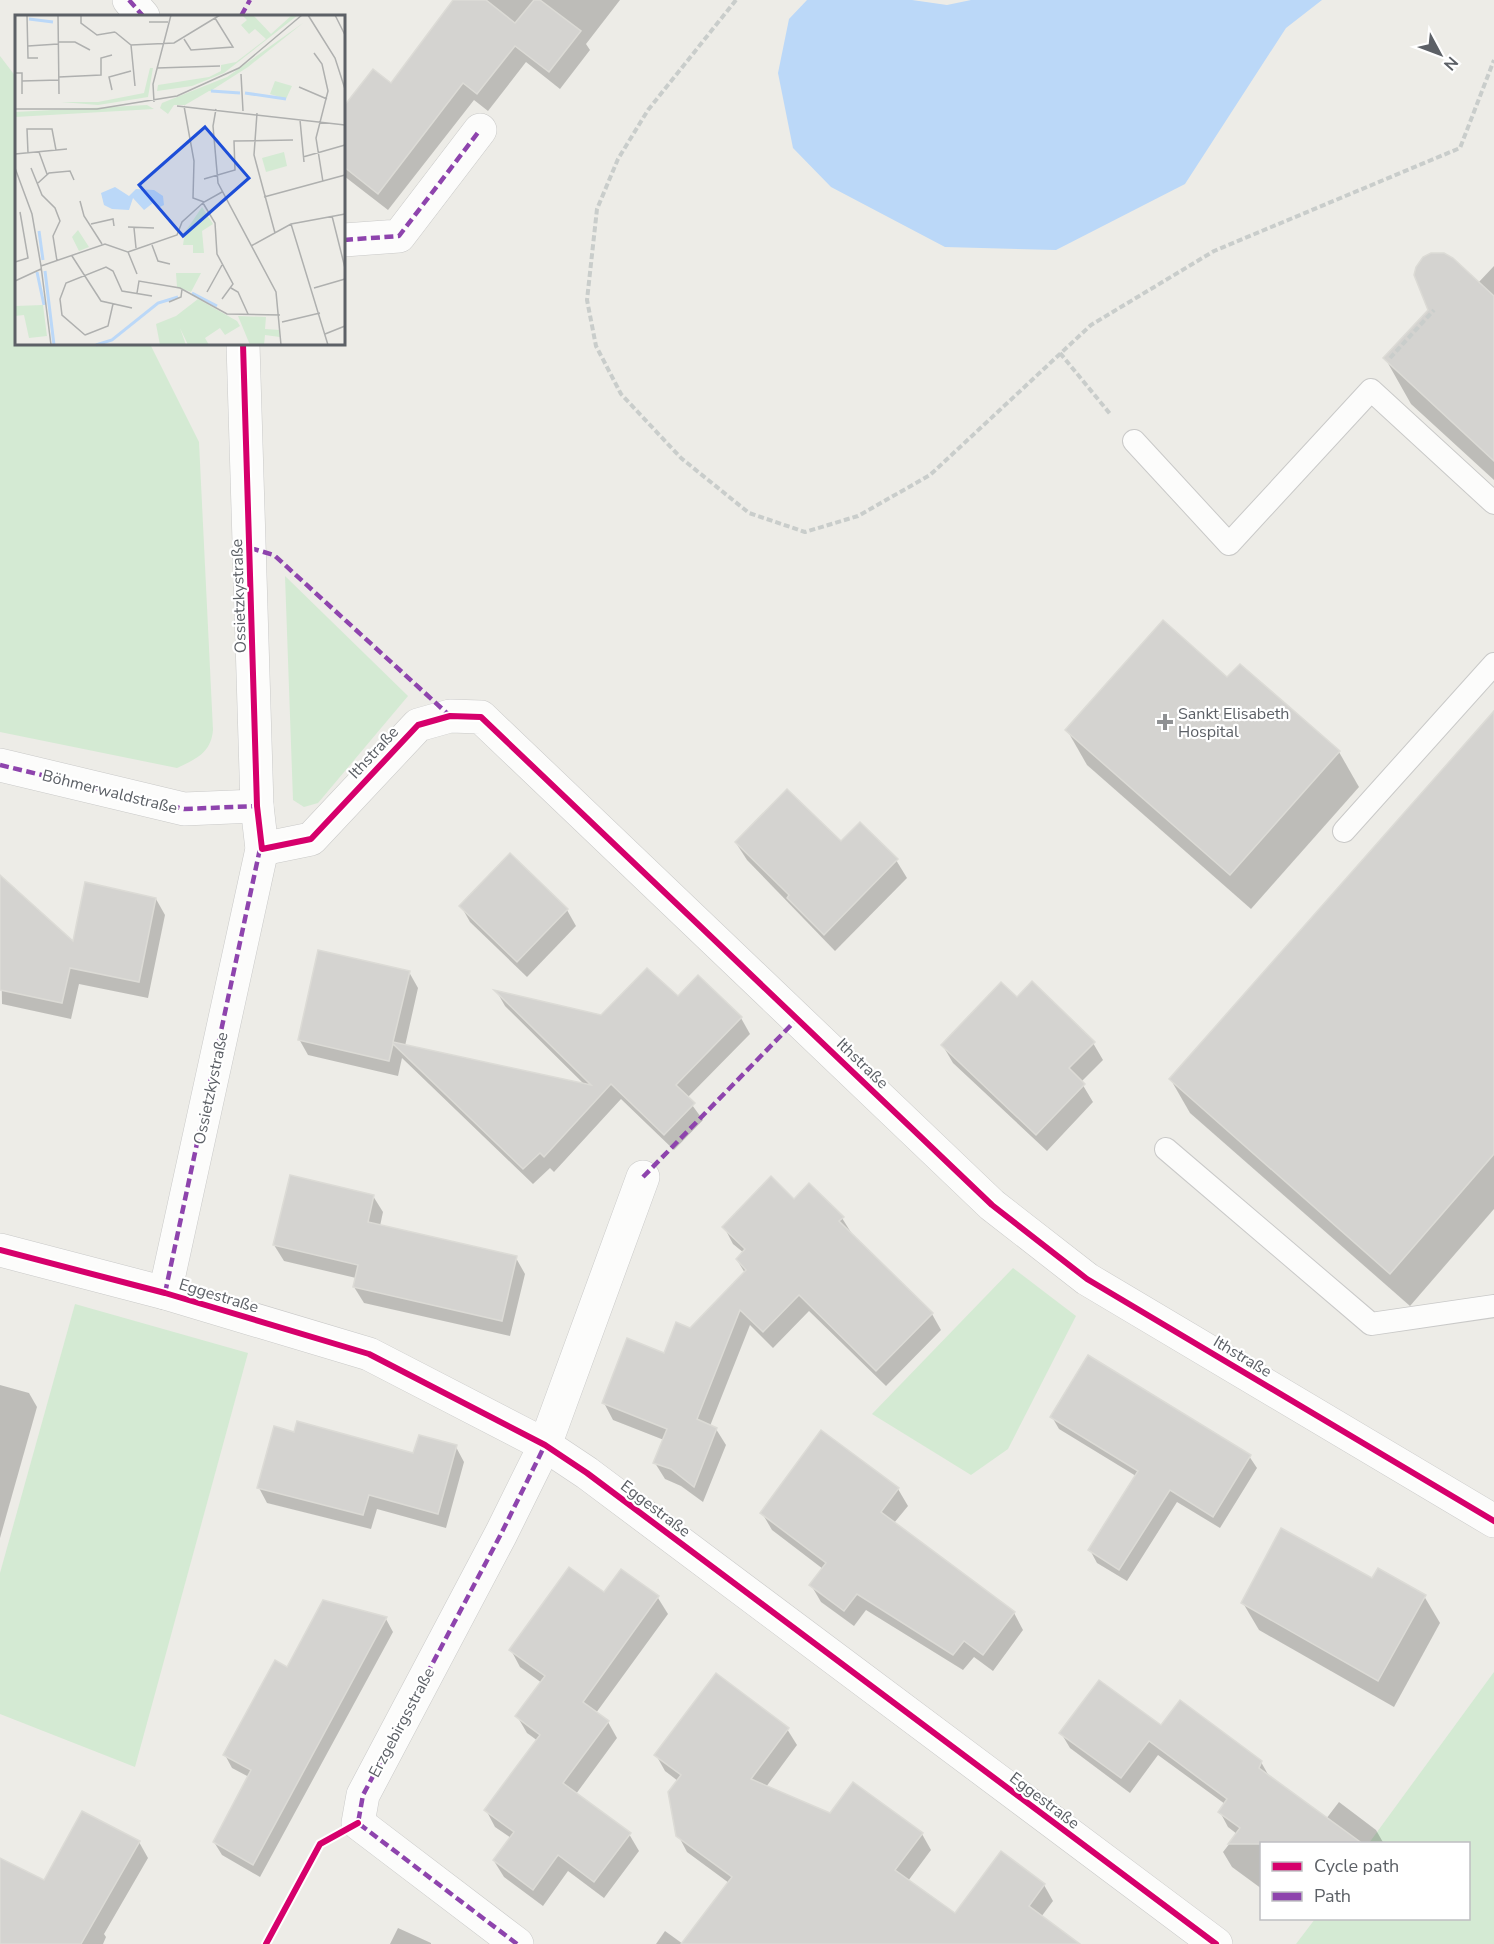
<svg xmlns="http://www.w3.org/2000/svg" width="1494" height="1944" font-family="'Nunito Sans',sans-serif">
<style>
.green{fill:#d4ead3}
.water{fill:#bbd8f8}
.shadow{fill:#0003}
.building{fill:#d4d3d0;stroke:#dcdbd6;stroke-width:1.5}
.lines{fill:none;stroke-linecap:round;stroke-linejoin:round}
.service-casing{stroke:#c9c9c8;stroke-width:24}
.minor-casing{stroke:#c9c9c8;stroke-width:34}
.path{stroke:#c9cdcb;stroke-width:4;stroke-dasharray:6 3;stroke-linecap:butt}
.service{stroke:#fcfcfb;stroke-width:22}
.minor{stroke:#fcfcfb;stroke-width:33}
.quiet{stroke:#8e44ad;stroke-width:4.5;stroke-dasharray:9 4.5;stroke-linecap:butt}
.cycleway-casing{stroke:#fff;stroke-width:10}
.cycleway{stroke:#d6006c;stroke-width:6}
.poi-dot{fill:#8f9193;stroke:#fff;stroke-width:2}
.labels{text-anchor:middle;stroke-width:4.5;stroke-linejoin:round;paint-order:stroke}
.street-label{font-size:16px;fill:#5c6066;stroke:#fff}
.poi-label{font-size:16px;fill:#5c6066;stroke:#fff;text-anchor:start}
.inset-river{fill:none;stroke:#bbd8f8;stroke-width:3}
.inset-road{fill:none;stroke:#afb0af;stroke-width:1.5}
.view{fill:#1d4ed8;fill-opacity:0.15;stroke:#1d4ed8;stroke-width:3}
.inset-edge{fill:none;stroke:#5c6066;stroke-width:3}
</style>
<rect width="100%" height="100%" fill="#edece7"/>
<g class="green">
<path d="M 0,56 L 16,77 L 16,344 L 150,344 L 199,442 L 213,730 C 211,753 196,759 177,768 L 0,732 Z"/>
<polygon points="285,576 408,696 318,803 304,807 293,800"/>
<polygon points="1013,1268 1076,1316 1008,1449 971,1475 872,1414"/>
<polygon points="75,1304 248,1353 135,1767 0,1714 0,1573"/>
<polygon points="1494,1672 1494,1944 1296,1944 1315,1919 1468,1918 1468,1844 1369,1843"/>
</g>
<polygon class="water" points="807,0 912,0 947,5 971,0 1322,0 1286,28 1185,184 1056,250 945,247 831,187 793,148 778,73 789,19"/>
<g class="shadow">
<polygon points="455,0 620,0 586,44 590,50 560,89 526,62 488,111 474,100 388,210 344,176 344,109 373,71 391,85"/>
<polygon points="1494,266 1494,480 1411,404 1385,358 1429,310 1416,280 1417,267 1478,283"/>
<polygon points="1228,679 1339,752 1359,787 1251,909 1087,765 1067,730"/>
<polygon points="1494,713 1494,1209 1410,1306 1190,1113 1171,1080"/>
<polygon points="736,843 841,843 896,860 907,878 835,951 747,860"/>
<polygon points="0,878 74,944 156,899 165,915 148,998 79,984 71,1019 2,1004"/>
<polygon points="461,906 567,910 576,926 527,977 470,922"/>
<polygon points="409,972 418,988 405,1046 586,1086 505,1006 497,992 602,1016 678,998 741,1018 750,1034 687,1098 703,1120 674,1150 621,1099 554,1172 550,1168 533,1184 402,1058 398,1076 308,1055 299,1039"/>
<polygon points="1017,999 1093,1043 1103,1060 1081,1082 1093,1102 1047,1151 953,1063 943,1046"/>
<polygon points="373,1196 383,1212 380,1226 516,1258 525,1274 510,1336 364,1303 354,1287 356,1278 284,1261 274,1245"/>
<polygon points="794,1201 842,1218 852,1234 932,1314 941,1330 886,1386 809,1311 773,1348 750,1325 710,1426 716,1429 726,1445 703,1502 681,1486 665,1479 655,1463 664,1440 613,1420 604,1403 665,1355 745,1273 737,1260 744,1253 733,1244 724,1227"/>
<polygon points="0,1385 29,1393 37,1407 0,1538"/>
<polygon points="1052,1417 1249,1456 1257,1468 1220,1528 1177,1502 1127,1581 1097,1563 1090,1550 1136,1476 1059,1429"/>
<polygon points="295,1434 414,1455 456,1447 464,1462 446,1528 377,1509 371,1529 267,1503 259,1488"/>
<polygon points="898,1489 908,1506 894,1523 1014,1613 1023,1630 993,1671 974,1657 963,1670 866,1610 854,1626 821,1602 811,1585 823,1569 772,1530 762,1513"/>
<polygon points="622,1571 658,1598 668,1614 596,1713 608,1722 617,1738 576,1794 629,1834 639,1851 604,1898 568,1871 543,1906 504,1877 494,1861 511,1838 495,1827 486,1810 538,1741 527,1733 517,1716 542,1683 520,1667 511,1650 605,1594"/>
<polygon points="1373,1580 1424,1596 1440,1623 1394,1707 1259,1630 1243,1603"/>
<polygon points="386,1619 393,1632 260,1877 222,1855 214,1842 249,1777 232,1768 225,1755 288,1669"/>
<polygon points="1161,1727 1261,1762 1270,1778 1326,1819 1339,1802 1376,1830 1384,1844 1262,1844 1262,1889 1232,1867 1223,1852 1237,1834 1228,1827 1220,1812 1225,1804 1158,1755 1130,1793 1070,1748 1061,1733"/>
<polygon points="787,1729 797,1745 766,1787 830,1815 922,1834 931,1850 908,1881 955,1915 1044,1885 1053,1901 1041,1917 1077,1944 683,1944 729,1883 687,1852 678,1835 678,1781 665,1771 656,1755"/>
<polygon points="139,1842 148,1858 104,1934 106,1937 103,1944 0,1944 0,1873 45,1882"/>
<polygon points="398,1928 431,1943 431,1944 390,1944"/>
<polygon points="665,1931 683,1944 656,1944"/>
</g>
<g class="building">
<polygon points="453,0 486,0 515,23 534,0 540,0 581,31 549,72 515,46 477,94 463,83 378,194 344,167 344,106 373,69 391,83"/>
<polygon points="1431,253 1444,253 1453,258 1494,296 1494,461 1383,358 1428,310 1414,275 1416,267 1423,257"/>
<polygon points="1163,620 1227,677 1240,664 1340,751 1230,875 1065,730"/>
<polygon points="1494,711 1494,1154 1390,1274 1169,1079"/>
<polygon points="787,789 841,841 860,822 898,859 824,935 787,898 789,895 735,842"/>
<polygon points="510,853 568,909 517,962 459,906"/>
<polygon points="0,875 73,941 85,882 156,898 139,982 70,968 62,1003 0,990"/>
<polygon points="318,950 410,971 393,1042 591,1085 494,990 601,1015 647,968 678,996 698,975 742,1017 676,1085 695,1103 664,1135 611,1084 544,1157 540,1153 523,1169 393,1044 389,1061 298,1040"/>
<polygon points="1032,981 1095,1042 1069,1068 1085,1084 1036,1135 941,1045 1001,982 1017,997"/>
<polygon points="290,1175 374,1195 368,1222 517,1256 502,1321 353,1287 358,1265 273,1245"/>
<polygon points="771,1176 794,1199 809,1183 844,1217 839,1221 933,1313 876,1371 799,1295 763,1332 740,1310 697,1419 717,1428 694,1487 671,1469 653,1463 667,1429 602,1403 627,1338 664,1353 676,1322 690,1328 746,1270 736,1259 745,1249 722,1227"/>
<polygon points="1088,1355 1251,1455 1213,1517 1170,1490 1119,1570 1088,1550 1138,1471 1050,1417"/>
<polygon points="297,1421 413,1453 419,1435 457,1445 438,1514 369,1495 363,1515 257,1488 274,1426 294,1432"/>
<polygon points="821,1430 899,1488 881,1512 1015,1612 983,1655 964,1641 953,1655 857,1594 844,1611 809,1585 826,1563 760,1513"/>
<polygon points="1281,1528 1372,1578 1378,1568 1426,1595 1378,1681 1241,1603"/>
<polygon points="569,1567 604,1592 621,1569 659,1596 583,1702 609,1721 563,1783 631,1833 594,1882 558,1855 533,1890 493,1860 514,1832 484,1810 540,1735 515,1716 545,1676 509,1650"/>
<polygon points="323,1600 387,1617 253,1865 213,1842 251,1770 223,1755 275,1660 287,1667"/>
<polygon points="716,1673 789,1728 751,1779 830,1813 853,1782 923,1833 895,1870 955,1913 1001,1851 1045,1884 1029,1906 1080,1944 681,1944 732,1877 676,1836 668,1792 681,1775 654,1755"/>
<polygon points="1099,1680 1161,1725 1180,1700 1262,1761 1259,1768 1363,1844 1228,1844 1240,1828 1218,1812 1227,1799 1149,1741 1121,1778 1059,1733"/>
<polygon points="82,1811 140,1841 81,1944 0,1944 0,1858 44,1880"/>
</g>
<g class="lines">
<defs>
<g id="service">
<polyline points="1134,441 1229,544 1371,390 1494,503"/>
<polyline points="1344,831 1494,664"/>
<polyline points="1166,1149 1371,1324 1494,1306"/>
</g>
<g id="minor">
<polyline points="129,0 143,16"/>
<polyline points="344,240 399,236 480,130"/>
<polyline points="0,765 184,809 257,806"/>
<polyline points="262,849 311,839 418,725 450,716 481,717 992,1205 1087,1279 1494,1521"/>
<polyline points="0,1250 165,1293 369,1354 545,1445 587,1473 1216,1944"/>
<polyline points="165,1293 262,849 257,806 243,344"/>
<polyline points="517,1944 358,1823 363,1795 501,1534 545,1445 643,1177"/>
</g>
</defs>
<use href="#service" class="service-casing"/>
<use href="#minor" class="minor-casing"/>
<g class="path">
<polyline points="736,0 648,110 618,159 597,209 587,300 596,346 621,394 681,458 749,513 805,532 858,516 930,475 1091,325 1214,251 1460,148 1494,60"/>
<polyline points="1060,353 1111,415"/>
<polyline points="1390,358 1434,310"/>
</g>
<use href="#service" class="service"/>
<use href="#minor" class="minor"/>
<g class="quiet">
<polyline points="129,0 143,16"/>
<polyline points="241,16 250,0"/>
<polyline points="344,240 399,236 480,130"/>
<polyline points="250,548 274,555 450,716"/>
<polyline points="0,765 184,809 257,806"/>
<polyline points="643,1177 797,1019"/>
<polyline points="165,1293 261,844"/>
<polyline points="517,1944 358,1823 363,1795 501,1534 545,1445"/>
</g>
<defs>
<g id="cycleway">
<polyline points="243,344 257,806 262,849 311,839 418,725 450,716 481,717 992,1205 1087,1279 1494,1521"/>
<polyline points="0,1250 165,1293 369,1354 545,1445 587,1473 1216,1944"/>
<polyline points="266,1944 320,1844 358,1823"/>
</g>
</defs>
<use href="#cycleway" class="cycleway-casing"/>
<use href="#cycleway" class="cycleway"/>
</g>
<path class="poi-dot" d="M1162 713h6v6h6v6h-6v6h-6v-6h-6v-6h6z"/>
<g class="labels">
<g class="street-label">
<text transform="translate(238 596) rotate(-92)" y="6">Ossietzkystraße</text>
<text transform="translate(373 752) rotate(-47)" y="6">Ithstraße</text>
<text transform="translate(110 791) rotate(14)" y="6">Böhmerwaldstraße</text>
<text transform="translate(863 1063) rotate(44)" y="6">Ithstraße</text>
<text transform="translate(210 1088) rotate(-78)" y="6">Ossietzkystraße</text>
<text transform="translate(219 1295) rotate(17)" y="6">Eggestraße</text>
<text transform="translate(1243 1356) rotate(31)" y="6">Ithstraße</text>
<text transform="translate(656 1508) rotate(37)" y="6">Eggestraße</text>
<text transform="translate(401 1722) rotate(-62)" y="6">Erzgebirgsstraße</text>
<text transform="translate(1045 1800) rotate(37)" y="6">Eggestraße</text>
</g>
<g class="poi-label">
<text x="1178" y="719">Sankt Elisabeth<tspan x="1178" dy="18">Hospital</tspan></text>
</g>
</g>
<g transform="translate(15 15)">
<rect width="330" height="330" fill="#edece7"/>
<path d="M 227,0 L 238,0 L 256,19 L 277,0 L 283,0 L 209,58 L 177,71 L 142,76 L 143,70 L 194,62 L 206,56 L 206,50 L 221,47 L 251,24 L 240,14 L 234,19 L 226,10 L 232,5 ZM 288,8 L 233,52 L 197,75 L 227,79 L 194,76 L 170,90 L 159,90 L 153,99 L 145,93 L 147,88 L 212,62 ZM 135,53 L 138,53 L 133,82 L 83,90 L 46,87 L 83,87 L 129,78 ZM 260,66 L 277,71 L 271,84 L 255,79 ZM 132,90 L 139,94 L 0,102 L 0,97 ZM 269,137 L 272,151 L 251,157 L 247,143 ZM 187,192 L 198,209 L 187,216 L 189,238 L 178,238 L 178,230 L 168,230 L 170,217 ZM 63,215 L 74,232 L 64,236 L 57,222 ZM 161,258 L 186,258 L 176,277 L 162,272 ZM 183,284 L 222,306 L 225,311 L 210,320 L 205,313 L 190,323 L 194,330 L 173,330 L 165,313 L 171,330 L 145,330 L 141,309 L 161,301 ZM 28,290 L 32,321 L 14,323 L 9,300 L 0,301 L 0,291 ZM 223,301 L 251,302 L 250,314 L 265,315 L 265,322 L 250,320 L 249,330 L 235,330 Z" fill="#d4ead3"/>
<path d="M 100,172 L 114,181 L 121,174 L 139,175 L 148,181 L 149,190 L 143,193 L 138,188 L 129,195 L 118,183 L 114,195 L 97,194 L 89,190 L 86,178 Z" fill="#bbd8f8"/>
<path class="inset-river" d="M 14,4 L 38,7M 196,76 L 225,78M 230,78 L 271,84M 24,216 L 28,245M 30,256 L 39,330M 22,257 L 29,290M 177,278 L 202,291M 81,330 L 97,325 L 143,288 L 163,282"/>
<path class="inset-road" d="M 12,0 L 13,43 L 23,43M 43,0 L 44,79M 66,0 L 66,8 L 82,20 L 100,17M 293,0 L 320,43 L 330,74M 320,0 L 330,20M 134,7 L 153,7M 100,17 L 116,30 L 159,28 L 205,0M 169,24 L 176,35 L 218,32 L 200,3M 43,27 L 60,27 L 75,35M 116,30 L 120,71M 13,31 L 43,29M 299,38 L 307,49 L 313,76 L 301,123 L 308,167M 142,53 L 205,51M 1,58 L 7,58 L 7,79M 226,59 L 228,96M 44,62 L 86,60 L 86,43 L 97,40M 7,66 L 44,65M 284,72 L 312,84M 97,75 L 94,62 L 116,56M 139,87 L 138,69 L 156,0M 162,91 L 330,110M 169,91 L 179,146 L 178,183 L 189,187M 0,94 L 82,94 L 162,81 L 224,53 L 287,0M 201,94 L 198,111 L 203,168 L 261,277 L 266,330M 242,98 L 239,140 L 260,218M 285,105 L 289,147M 24,137 L 32,159M 13,138 L 12,114 L 37,114 L 41,135M 0,139 L 52,134M 288,142 L 330,130M 0,153 L 17,199 L 26,251M 16,153 L 27,180 L 40,193 L 45,206 L 38,221 L 42,246M 189,164 L 220,155 L 219,126 L 278,125M 23,168 L 34,158 L 55,156 L 59,165M 249,182 L 330,160M 65,186 L 69,201 L 87,229M 188,188 L 200,208 L 202,239 L 218,269 L 207,284M 317,201 L 330,253M 76,209 L 98,204 L 99,211M 276,209 L 313,330M 113,212 L 139,213M 119,213 L 121,233M 137,230 L 143,246 L 155,249M 236,231 L 276,209 L 330,199M 113,237 L 162,220 L 167,207 L 189,187 L 207,177M 57,241 L 86,286 L 117,293M 0,247 L 13,243 L 5,197M 26,251 L 90,229 L 113,237 L 122,259M 26,251 L 36,330M 0,266 L 26,254M 216,273 L 223,277 L 233,299M 299,273 L 330,264M 192,277 L 207,250M 122,278 L 124,266 L 165,273 L 212,299 L 265,300M 154,287 L 166,282 L 167,274M 267,307 L 305,298M 310,319 L 330,311M 70,320 L 47,300 L 45,284 L 51,268 L 91,252 L 98,256 L 107,276 L 137,281M 70,320 L 93,311 L 98,289"/>
<path class="view" d="M 190,112 L 234,163 L 168,221 L 124,170 Z"/>
<rect width="330" height="330" class="inset-edge"/>
</g>
<rect x="1260" y="1842" width="210" height="78" fill="#ffffff" stroke="#bebfc2" stroke-width="1.5"/>
<rect x="1272" y="1862" width="30" height="9" fill="#d6006c" stroke="#bebfc2" stroke-width="1.5"/>
<text x="1314" y="1872" font-size="18" fill="#5c6066">Cycle path</text>
<rect x="1272" y="1892" width="30" height="9" fill="#8e44ad" stroke="#bebfc2" stroke-width="1.5"/>
<text x="1314" y="1902" font-size="18" fill="#5c6066">Path</text>
<g transform="translate(1440 54) rotate(131)" stroke="#ffffff" stroke-width="4.5" paint-order="stroke">
<path d="M0-4.5L10 22L0 15L-10 22Z" fill="#5c6066"/>
<text y="-9" font-size="16" font-weight="bold" text-anchor="middle" fill="#5c6066">N</text>
</g>
</svg>
